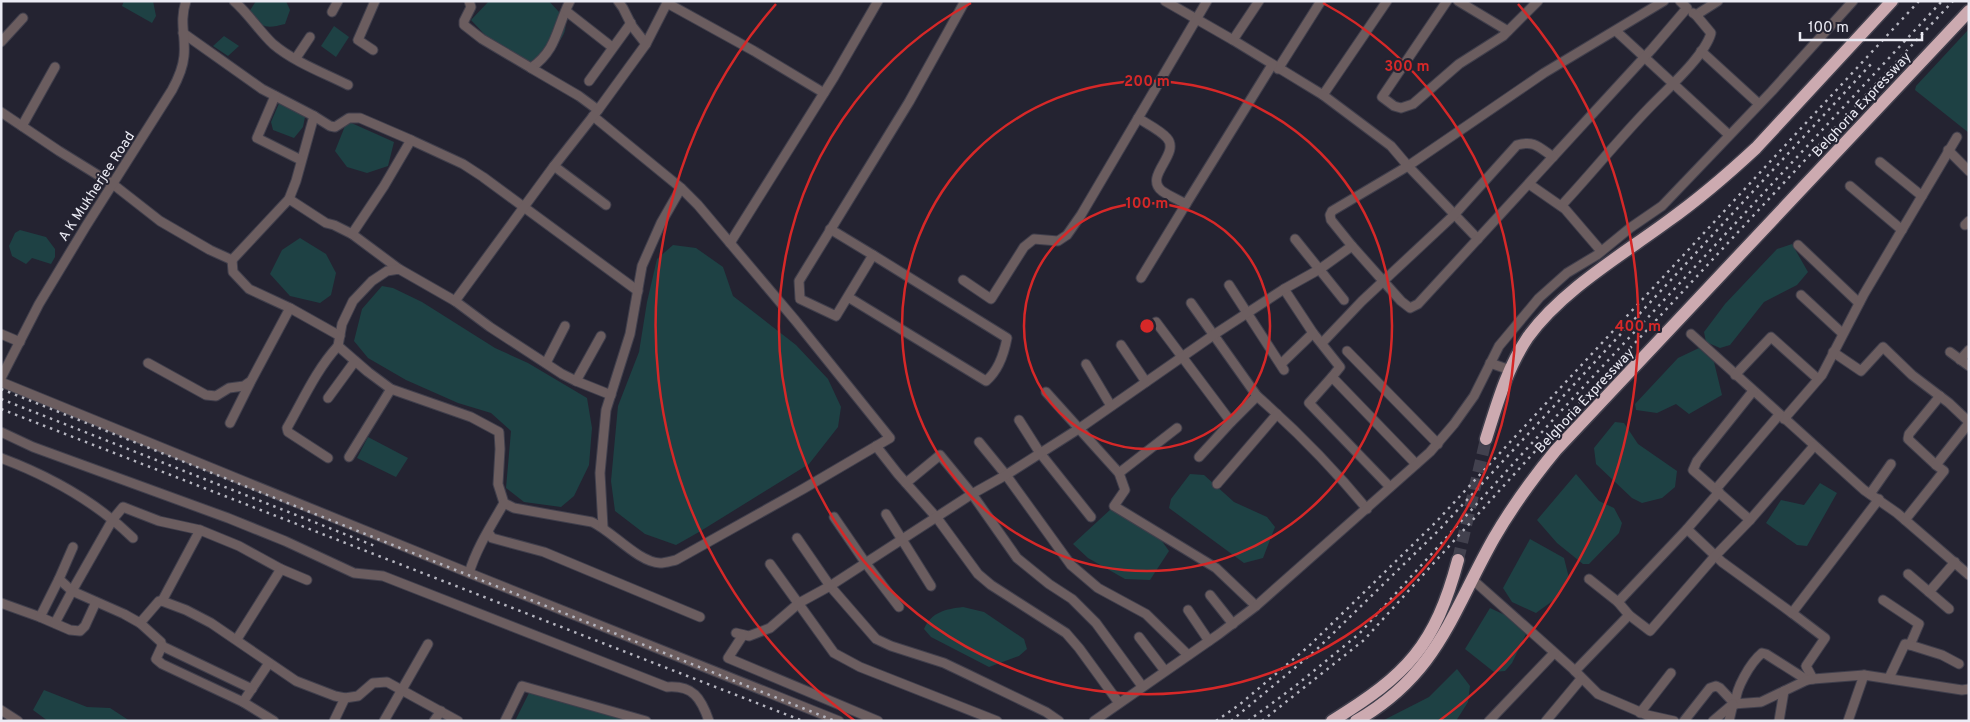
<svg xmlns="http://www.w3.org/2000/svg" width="1970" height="722" font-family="Overpass,sans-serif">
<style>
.water{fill:#1e4144}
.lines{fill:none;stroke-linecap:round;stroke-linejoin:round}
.highway-tunnel{stroke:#42414e;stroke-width:12;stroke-dasharray:12 6;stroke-linecap:butt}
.minor-casing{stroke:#403f4c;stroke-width:11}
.highway-casing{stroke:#403f4c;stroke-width:15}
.minor{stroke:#6b5d5f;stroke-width:9}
.highway{stroke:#ccaab0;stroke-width:12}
.rail{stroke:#b6b6c0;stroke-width:2.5;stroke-dasharray:2.5 5;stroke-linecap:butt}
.ring{fill:none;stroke:#d62828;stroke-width:2.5}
.labels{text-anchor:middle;stroke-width:4;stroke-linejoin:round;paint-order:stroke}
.street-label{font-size:14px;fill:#ebebf4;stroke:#242331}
.centre{fill:#d62828;stroke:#242331;stroke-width:2.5}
.ring-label{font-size:15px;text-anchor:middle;font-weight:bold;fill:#d62828;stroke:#242331;stroke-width:4;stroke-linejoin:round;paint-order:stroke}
</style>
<rect width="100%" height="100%" fill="#242331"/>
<g class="water">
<polygon points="124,1 153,1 156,16 152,23 122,6"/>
<path d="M 256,1 L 286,1 L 290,10 L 285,24 C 266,29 261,28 249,12 Z"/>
<path d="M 489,1 L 549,1 C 554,7 561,13 564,19 C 573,39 540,58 527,69 L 500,51 L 471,20 Z"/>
<polygon points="334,26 349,37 336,57 321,46"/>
<polygon points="1969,29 1969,133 1915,90 1916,86"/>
<polygon points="224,36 239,46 228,56 213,46"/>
<polygon points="280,101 306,112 303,127 294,138 273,130 271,122"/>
<polygon points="347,121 394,142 388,166 367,173 347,167 335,151"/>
<polygon points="20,230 46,237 55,249 55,257 51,264 32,258 26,264 12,256 9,246 15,233"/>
<polygon points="300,238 326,254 336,273 331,295 320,303 290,296 270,274 282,250"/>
<polygon points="1792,244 1808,272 1797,285 1764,302 1730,345 1720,348 1706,342 1704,332 1725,304 1777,249"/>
<polygon points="673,245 696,248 723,267 733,296 796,345 828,379 841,407 838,427 809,464 699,532 676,545 645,534 615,511 611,481 618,406 639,352 647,302 657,259"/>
<polygon points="382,286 393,288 422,302 495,348 528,363 587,398 592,428 589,465 574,496 561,507 524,502 506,488 511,431 491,413 458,403 406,380 368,358 354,341 362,309"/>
<polygon points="1699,348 1714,362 1722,395 1689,414 1676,404 1657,413 1636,410 1635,404 1678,358"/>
<polygon points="1615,422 1624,423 1638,444 1677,471 1675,487 1662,498 1642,503 1632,498 1596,464 1594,448"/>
<polygon points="368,437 408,458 396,477 357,458"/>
<polygon points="1190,474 1204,475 1234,502 1267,517 1275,527 1263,558 1244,563 1169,508 1171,499"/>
<polygon points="1576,474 1599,501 1614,508 1622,523 1619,533 1589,564 1583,564 1557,543 1537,520"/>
<polygon points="1820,483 1837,493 1807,546 1797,545 1766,523 1781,500 1804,505"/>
<polygon points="1111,509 1159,537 1169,551 1150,580 1125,579 1088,558 1073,544"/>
<polygon points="1530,539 1564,558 1569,578 1558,597 1536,613 1512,602 1503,588"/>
<path d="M 963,607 L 984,612 L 1024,639 L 1027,649 L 1019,656 L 989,667 L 931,637 L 924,629 C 931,612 946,609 963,607 Z"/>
<polygon points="1490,608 1522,623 1526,634 1512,663 1505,671 1494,672 1465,649"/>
<polygon points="1457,669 1470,686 1468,702 1456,721 1382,721 1429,697"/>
<polygon points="44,690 87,707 110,708 130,721 48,721 33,710"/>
<polygon points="530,691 629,721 515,721"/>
</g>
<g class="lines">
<polyline class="highway-tunnel" points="1458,560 1486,439"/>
<defs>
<g id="minor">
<path d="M 234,1 C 249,14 259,31 273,44 C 294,62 324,73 348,85"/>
<path d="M 469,1 L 471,7 L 464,21 L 464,25 L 482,39 L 531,68 C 558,49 556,28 570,1"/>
<polyline points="618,1 623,8 632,26 646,44"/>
<polyline points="1165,1 1233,40 1323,95 1387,1"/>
<polyline points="1447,1 1382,97 1394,106 1401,108 1413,104 1459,64 1503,36 1538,1"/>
<polyline points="1458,1 1508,31"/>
<polyline points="667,3 754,51 824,93"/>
<polyline points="566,11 612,47"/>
<polyline points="332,12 338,1"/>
<polyline points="1693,13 1696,15 1718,1"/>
<polyline points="1616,31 1729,135"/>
<polyline points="183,33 262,89 314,116 296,181 289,199"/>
<polyline points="1233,40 1259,1"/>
<polyline points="1,42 23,18"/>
<polyline points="373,50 358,40 375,1"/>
<polyline points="1701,51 1759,104"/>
<polyline points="296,58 310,37"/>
<polyline points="531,68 579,96 598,110"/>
<polyline points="1278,69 1321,1"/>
<polyline points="589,81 631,23"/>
<polyline points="275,96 257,138 301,160"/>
<polyline points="1,112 59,151 114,185 160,221 210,250 232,260 289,199 326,223 334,225 352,234 399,269"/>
<polyline points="314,116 330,126 335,127 349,118 360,118 411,140 384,186 352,234"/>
<path d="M 593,116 L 681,188 L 698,205 L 795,320 L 890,438 L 803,489 L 676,560 C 671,561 665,563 660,563 C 638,562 612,531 592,522 L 514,508 L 504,503 L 498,484 L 500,449 L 499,432 L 471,417 L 391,389 L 368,372 L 338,346 L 342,324 L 353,301 L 372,281 L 387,271 L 399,269 L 455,301 L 490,327 L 562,374 L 576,381 L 611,395"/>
<path d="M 1138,118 C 1147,124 1160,130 1167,138 C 1181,154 1143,176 1162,191 C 1169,196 1179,200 1186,204 L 1272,65"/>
<polyline points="22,126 55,67"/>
<polyline points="411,140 463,164 483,177 638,291"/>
<polyline points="1948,150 1969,171"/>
<polyline points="554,166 606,205"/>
<polyline points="1529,184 1565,209 1601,251"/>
<polyline points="1850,186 1902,230"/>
<polyline points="1922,196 1957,137"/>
<path d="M 1561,206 C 1591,174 1618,140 1648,109 C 1665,91 1705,56 1711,33 L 1696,15"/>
<polyline points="1965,225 1969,221"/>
<polyline points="830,229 873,255"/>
<polyline points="1295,239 1344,300"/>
<polyline points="1478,239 1408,166 1544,73 1664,1"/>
<polyline points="730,243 834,77 878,1"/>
<polyline points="1798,245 1859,303"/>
<polyline points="1352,246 1401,301 1410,308 1418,304 1652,49 1687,8 1680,1"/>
<polyline points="232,260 233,272 249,289 290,308"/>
<polyline points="1141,278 1186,204"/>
<polyline points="963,280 991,299 1024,247 1034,239 1058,241 1067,235 1081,215 1207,1"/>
<polyline points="1229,285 1284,370"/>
<polyline points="1284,289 1313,333 1340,367 1332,377"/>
<polyline points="1801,295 1842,333"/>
<path d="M 848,297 L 986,381 C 999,370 1004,354 1007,338 L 873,255 L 836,316 L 800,299 L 799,281 L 909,102 L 965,1"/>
<polyline points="455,301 554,166 598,110 646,44 668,1"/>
<polyline points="1191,303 1257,396"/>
<polyline points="1156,322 1231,422"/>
<polyline points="1,334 20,342"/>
<polyline points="1691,334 1864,490 1897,513 1969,575"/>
<path d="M 1322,343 L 1362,301 L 1454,215 L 1517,145 C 1534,140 1539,147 1553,157"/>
<polyline points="1121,345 1146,382"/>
<polyline points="1347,351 1438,444"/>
<polyline points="1833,352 1861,371 1883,347 1912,375 1949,403 1969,422"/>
<polyline points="1950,352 1969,366"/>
<polyline points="1960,360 1969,350"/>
<polyline points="148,363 206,395 216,396 229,388 244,386 251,381 290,308 340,336"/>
<polyline points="546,363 565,326"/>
<polyline points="1490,363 1510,370"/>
<polyline points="1086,364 1111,406"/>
<polyline points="1281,364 1313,333"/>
<polyline points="1735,375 1771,337 1818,379"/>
<path d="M 1,378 L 39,304 L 86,226 L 172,90 C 178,79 183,68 184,56 C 186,36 179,22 186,1"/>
<polyline points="576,381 601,336"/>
<polyline points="1,382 469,573 839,721"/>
<polyline points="1046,392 1119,473 1125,490 1114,506 1216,568 1256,606"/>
<polyline points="328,398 355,361"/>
<polyline points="1784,419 1822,375 1864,294 1922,196 1880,162"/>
<polyline points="1019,420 1040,453 1091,517"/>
<polyline points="230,423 250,383"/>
<path d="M 1,432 L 33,447 L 228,518 L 285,541 L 354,573 L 383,576 L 667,687 C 693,685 701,698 709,721"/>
<polyline points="979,442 1006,475 1071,565 1098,588 1146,614 1188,655"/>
<polyline points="876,446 898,474 937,518 978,574 991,585 1066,633 1079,648 1119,703"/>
<polyline points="349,457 391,389"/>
<path d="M 1199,457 L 1231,422 L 1257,396 C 1297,431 1333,468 1367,509"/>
<path d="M 1,458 C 49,476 96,502 133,538"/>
<path d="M 328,458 L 288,432 L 287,428 C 303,400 316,370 338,346"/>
<polyline points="1936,465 1908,439 1909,434 1940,396"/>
<polyline points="1119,473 1177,428"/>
<polyline points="906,483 940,455 972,494 1017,558 1049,584 1072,599 1096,623 1142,686"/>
<polyline points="1217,484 1277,414"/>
<polyline points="1390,487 1309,403 1332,377 1416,464"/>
<polyline points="1716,489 1779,415"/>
<polyline points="1870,494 1891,464"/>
<polyline points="886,514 931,586"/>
<polyline points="834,517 867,565 899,607"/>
<polyline points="1750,520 1693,470 1697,461 1753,391"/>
<polyline points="1905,520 1944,471 1936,465 1969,423"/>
<polyline points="603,527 600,473 606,410 630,334 642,266 661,223 681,188"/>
<polyline points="1687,529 1719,492"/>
<polyline points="488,532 492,538 544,552 700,617"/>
<polyline points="797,538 830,586 876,639 891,646 944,663 965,673 1046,712 1059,721"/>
<polyline points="770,564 834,653 860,667 997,721"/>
<polyline points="281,569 239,546 200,530 159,521 123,507 113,519 72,591 124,614 140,623 159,601 162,601 186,610 211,623 296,681 335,696 345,698 358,696 373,683 387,682 458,721"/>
<path d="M 469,573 C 477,547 491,526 504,503"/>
<polyline points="1908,574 1949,609"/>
<polyline points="1589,579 1618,602 1687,529 1722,562 1792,613 1879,499"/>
<polyline points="1473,580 1573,669 1598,694 1647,715 1674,721"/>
<polyline points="1929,592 1955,562"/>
<polyline points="1210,595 1233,624"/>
<polyline points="1883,600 1919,624 1910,645 1905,644 1889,678"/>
<polyline points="162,601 200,530"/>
<polyline points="1,603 40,617 59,579"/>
<polyline points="1188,610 1209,641"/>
<polyline points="1792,613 1825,638 1806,666 1813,679"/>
<polyline points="1629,615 1650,631 1715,556 1750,520 1814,446"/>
<polyline points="40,617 70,630 80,631 85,626 96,602"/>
<polyline points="55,623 72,591 59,579 73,547"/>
<polyline points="140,623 161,642 162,646 156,659 162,664 243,702 269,663"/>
<polyline points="736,633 749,636 770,628 799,603 830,586 972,494 1006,475 1080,428 1215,334 1284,289 1320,269 1352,246 1331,220 1330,215 1332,211 1408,166 1391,146 1323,95"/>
<polyline points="743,635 728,658 878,721"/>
<polyline points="1139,637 1165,671"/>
<polyline points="237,639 281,569 307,580"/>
<polyline points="1910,645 1942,655 1959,664"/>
<polyline points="162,646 252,689"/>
<polyline points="1575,671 1629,615 1618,602"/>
<polyline points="243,702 274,721"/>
<path d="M 1736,704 C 1734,690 1751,662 1762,653 L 1766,654 L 1807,680"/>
<polyline points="1,710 18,721"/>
<polyline points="1640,713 1671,673"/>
<polyline points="334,721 345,698"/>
<polyline points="384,721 428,644"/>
<polyline points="434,721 441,711"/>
<polyline points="505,721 522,686 646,721"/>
<polyline points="1094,721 1219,634 1256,606 1430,452 1454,424 1474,396 1499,346 1539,298 1567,273 1597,255 1630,228 1662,206 1772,91 1853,1"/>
<polyline points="1489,721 1554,653"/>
<polyline points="1546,721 1581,679"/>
<polyline points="1684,721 1710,688 1716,686 1720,688 1735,704"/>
<polyline points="1713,721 1733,704 1761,702 1807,680 1813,679 1864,675 1962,690 1969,689"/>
<polyline points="1729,721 1733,704"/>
<polyline points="1779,721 1784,691"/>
<polyline points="1848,721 1864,675"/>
</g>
<g id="highway">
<path d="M 1486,439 C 1497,404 1507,368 1528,337 C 1562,290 1622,255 1668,221 C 1699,199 1728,174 1756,148 L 1892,1"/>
<path d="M 1332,721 C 1407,675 1435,646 1458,560"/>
<path d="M 1356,721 C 1438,674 1451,614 1494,538 C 1512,507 1533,478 1556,450 L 1969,11"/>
</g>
</defs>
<use href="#minor" class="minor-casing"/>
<use href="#highway" class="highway-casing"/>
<use href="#minor" class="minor"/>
<use href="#highway" class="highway"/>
<g class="rail">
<polyline points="1,389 835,721"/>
<polyline points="1,399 375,546"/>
<polyline points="1,409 803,721"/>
<polyline points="1216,721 1239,705 1309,646 1435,523 1919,1"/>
<polyline points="1231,721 1315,651 1440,529 1873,62"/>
<polyline points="1248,721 1294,687 1359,634 1561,411 1942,1"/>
<polyline points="1262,721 1364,640 1567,416 1953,1"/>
</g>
</g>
<g class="ring">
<circle cx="1147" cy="326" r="123"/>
<circle cx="1147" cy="326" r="245"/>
<path d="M1323 3A368 368 0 1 1 971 3"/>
<path d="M855 721A491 491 0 0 1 776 4M1518 4A491 491 0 0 1 1439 721"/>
</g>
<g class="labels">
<g class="street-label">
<text transform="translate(1861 104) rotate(-47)" y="5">Belghoria Expressway</text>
<text transform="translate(96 186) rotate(-57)" y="5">A K Mukherjee Road</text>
<text transform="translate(1584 400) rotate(-47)" y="5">Belghoria Expressway</text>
</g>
</g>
<circle cx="1147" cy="326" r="8" class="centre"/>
<g class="ring-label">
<text x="1407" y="71">300 m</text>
<text x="1147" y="86">200 m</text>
<text x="1147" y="208">100 m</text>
<text x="1638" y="331">400 m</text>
</g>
<rect width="1970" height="722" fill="none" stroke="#ebebf4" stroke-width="5"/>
<path d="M1800 32v8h122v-8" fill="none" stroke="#ebebf4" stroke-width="2.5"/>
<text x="1808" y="32" font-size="15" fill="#ebebf4" stroke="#242331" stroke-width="4" paint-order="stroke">100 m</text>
</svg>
